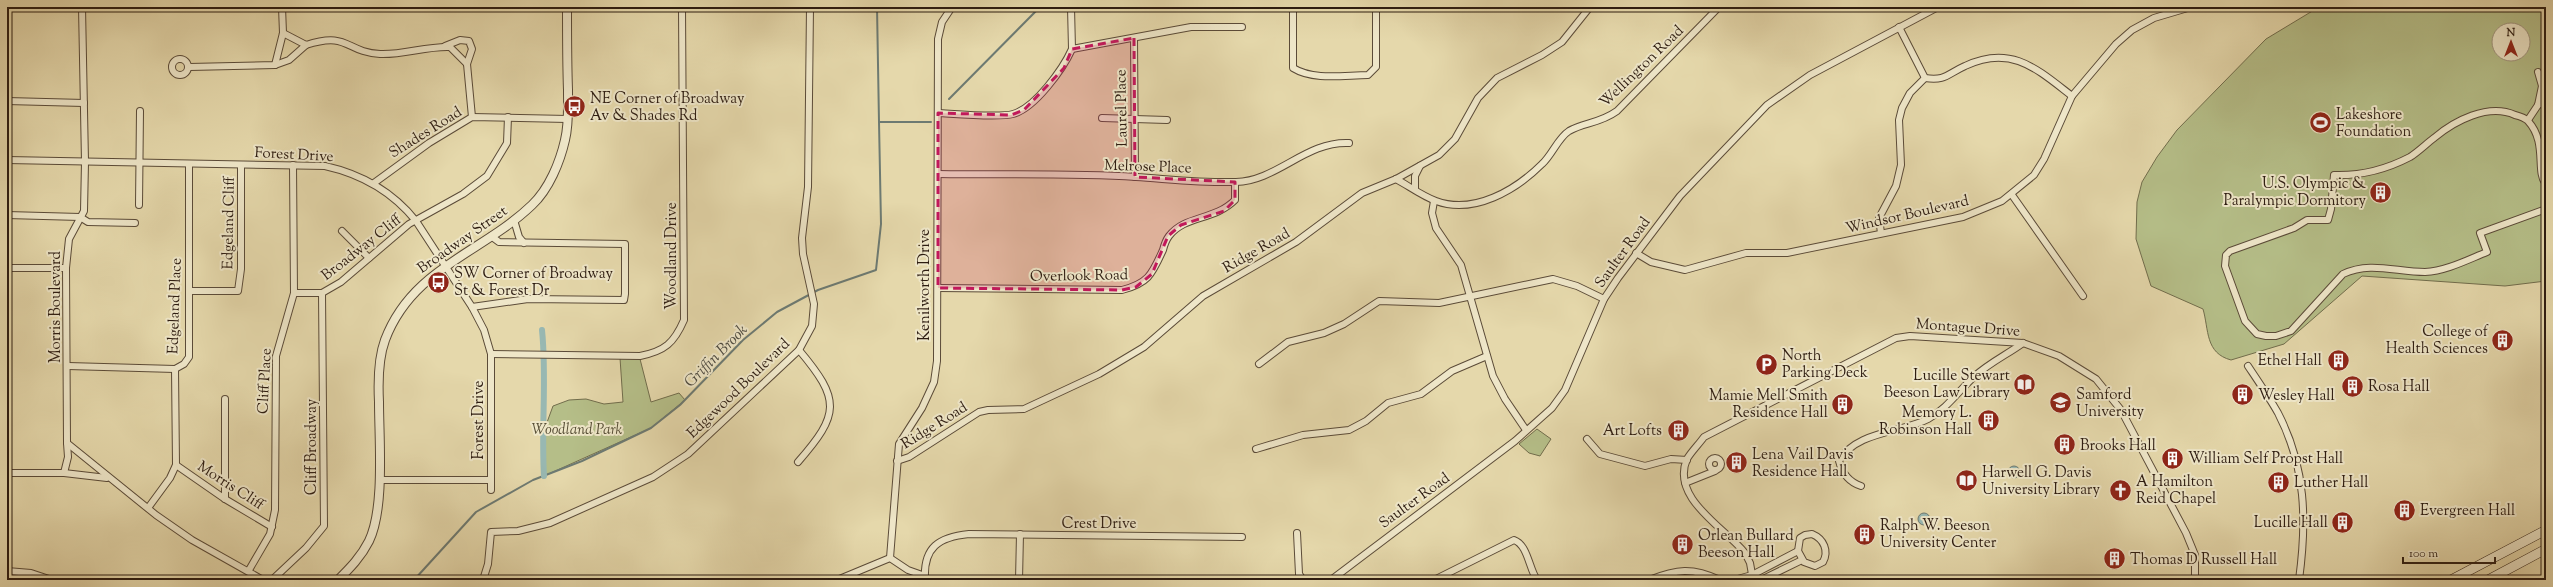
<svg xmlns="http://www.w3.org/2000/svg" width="2553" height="587" font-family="'Sorts Mill Goudy',serif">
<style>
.green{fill:#b5be88;stroke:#716d4c;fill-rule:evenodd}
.water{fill:#98b8b2;stroke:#6d7a72}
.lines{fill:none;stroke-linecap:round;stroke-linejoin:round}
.stream{stroke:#6d7a72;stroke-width:2}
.canal{stroke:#98b8b2;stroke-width:6}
.minor-casing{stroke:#5b4b38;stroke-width:8}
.tertiary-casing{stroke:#5b4b38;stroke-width:10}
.secondary-casing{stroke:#2d1c11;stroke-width:10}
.minor{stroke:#eee6c8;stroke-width:6}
.tertiary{stroke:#eee6c8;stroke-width:8}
.secondary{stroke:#eee6c8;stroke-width:9}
.marked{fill:#c2185b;fill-opacity:0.2;stroke:#c2185b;stroke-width:3;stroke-dasharray:8 5;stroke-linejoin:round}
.labels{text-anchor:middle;stroke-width:4;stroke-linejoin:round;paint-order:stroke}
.street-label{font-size:15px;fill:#2d1c11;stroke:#eee6c8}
.poi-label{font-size:15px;fill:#2d1c11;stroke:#eee6c8;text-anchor:start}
.park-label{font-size:15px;font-style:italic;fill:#564d35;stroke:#eee6c8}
.water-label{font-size:16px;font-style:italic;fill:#4d4b41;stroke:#eee6c8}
</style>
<rect width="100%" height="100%" fill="#e5d8ab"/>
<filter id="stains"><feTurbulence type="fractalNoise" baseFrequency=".005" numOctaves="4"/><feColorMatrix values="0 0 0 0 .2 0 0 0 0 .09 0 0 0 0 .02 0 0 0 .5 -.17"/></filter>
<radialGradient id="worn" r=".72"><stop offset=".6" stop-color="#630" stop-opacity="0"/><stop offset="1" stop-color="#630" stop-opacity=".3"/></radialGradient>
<g class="green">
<path d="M 2319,7 L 2546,7 L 2546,281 L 2505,286 L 2362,276 L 2284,344 L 2231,360 C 2205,353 2209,330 2203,309 L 2151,286 L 2136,239 L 2137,202 L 2142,182 L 2157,157 L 2177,130 L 2266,39 ZM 2499,30 L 2523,30 L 2523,54 L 2499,54 Z"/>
<polygon points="620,358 640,359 651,402 679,393 685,400 651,428 544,476 542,436 553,406 569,400 586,399 604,404 623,402"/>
<polygon points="1537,429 1551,439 1540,456 1529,453 1519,444"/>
</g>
<g class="water">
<circle cx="2014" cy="472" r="6"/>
<circle cx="1924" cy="519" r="6"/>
</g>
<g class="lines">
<g class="stream">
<polyline points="877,7 879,122"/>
<polyline points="949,99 1040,7"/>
<polyline points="414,580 476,512 533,480 582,461 651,428 680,405 743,340 777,312 818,290 876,270 881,224 879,122 931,122"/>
</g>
<path class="canal" d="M 542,330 C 547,378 541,427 544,476"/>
<defs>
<g id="minor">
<polyline points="82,7 85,162 84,211 69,239 66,268 67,443 156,515 192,540 263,580"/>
<polyline points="1071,7 1072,49"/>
<path d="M 1293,7 L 1293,68 C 1314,81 1345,75 1368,75 L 1376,67 L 1376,7"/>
<polyline points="7,10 11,7"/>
<path d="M 1899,27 L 1925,78 C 1946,81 1947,74 1965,66 C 2011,44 2037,69 2072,96"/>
<path d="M 283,33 L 306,45 C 349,31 345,52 380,54 C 404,55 426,46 450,47 L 467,64 L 472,117"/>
<polyline points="1134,38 1135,177"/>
<polyline points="445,46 460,40 469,41 472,49 467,64"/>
<circle cx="180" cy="67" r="8"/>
<polyline points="275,65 283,33 282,7"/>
<polyline points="189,67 275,65 289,60 306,45"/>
<polyline points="2538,72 2542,86 2546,90"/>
<polyline points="7,101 84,103"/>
<polyline points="2538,105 2542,86"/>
<path d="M 938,113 C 956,114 999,118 1013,114 C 1035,108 1063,69 1072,49 L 1191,27 L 1242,27"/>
<polyline points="1102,118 1167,120"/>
<polyline points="2528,120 2538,105 2546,101"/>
<path d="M 7,160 L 325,166 C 361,174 392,191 416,221 L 472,307 L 484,330 L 491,354 L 491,490"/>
<path d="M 938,174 C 1004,175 1070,173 1136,177 C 1168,179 1203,183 1236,182 C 1277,181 1306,141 1349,143"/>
<path d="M 1396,179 C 1409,186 1422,196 1436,201 C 1474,215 1516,190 1542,164 C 1552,155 1558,138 1569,131 C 1584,122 1599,124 1617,111 L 1719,7"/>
<polyline points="374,183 429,143 472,117 568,119"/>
<path d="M 2546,184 C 2535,172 2548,143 2528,121 C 2525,118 2519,116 2515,115 C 2488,103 2454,121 2434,138 C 2426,144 2418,152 2410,157 C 2385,170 2362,176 2334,175 L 2331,209 L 2328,220 L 2307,220 L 2294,228 L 2230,251 L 2226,255 L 2225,266 L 2245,321 L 2257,334 L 2266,336 L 2276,336 L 2291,331 L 2343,274 C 2370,261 2396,272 2425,272 C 2446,271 2467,260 2487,252 L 2480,233 L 2546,209"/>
<polyline points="1415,189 1415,176 1420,166"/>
<polyline points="2012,195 2083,296"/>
<polyline points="1434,201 1432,213 1436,228 1461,265 1493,376 1505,399 1526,430"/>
<polyline points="139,205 140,111"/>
<polyline points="7,215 80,217 88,222 135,223"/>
<polyline points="514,220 519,237 524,243"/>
<polyline points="342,231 369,258"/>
<polyline points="1881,233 1879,218 1896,186 1901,165 1899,120 1902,108 1910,93 1925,78"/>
<polyline points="1636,253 1651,262 1685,270 1746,253 1787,253 1963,217 2002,201 2034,175 2044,159 2072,96 2116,44 2132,30 2154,18 2191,7"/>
<polyline points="7,268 66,268"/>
<path d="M 938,288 L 1122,290 C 1149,283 1152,274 1163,250 C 1164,246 1166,240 1169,236 C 1185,215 1214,221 1235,200 L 1235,182"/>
<polyline points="189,291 238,291 241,269 241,165"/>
<polyline points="294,293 322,293 341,282 409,224 463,194 487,176 507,143 508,117"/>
<polyline points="472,307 528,299 624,300 625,294 625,244 499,242 491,236"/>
<path d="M 491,354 L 640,356 C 665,351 674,343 684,320 L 682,7"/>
<polyline points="1259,364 1288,342 1324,333 1344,324 1379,301 1439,303 1553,279 1577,286 1604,299"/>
<polyline points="68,366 175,369"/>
<path d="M 2248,366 C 2258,381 2269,397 2278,413 C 2306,467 2307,521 2299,580"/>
<polyline points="175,369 184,364 189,357 189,164"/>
<polyline points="225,399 225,499"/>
<polyline points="1587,439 1600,454 1645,466 1671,459 1687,460"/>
<polyline points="1256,449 1303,435 1349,430 1366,421 1388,403 1421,394 1452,371 1487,356"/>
<circle cx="1715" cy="464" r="6"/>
<polyline points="897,461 909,457 979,412 988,410 1024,409 1099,374 1144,347 1203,296 1296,242 1362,193 1396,179 1439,155 1455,139 1478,98 1497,78 1542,55 1562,42 1590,7"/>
<path d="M 798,462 C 840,414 841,400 799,350"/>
<polyline points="176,465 225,499 272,527"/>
<polyline points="7,473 64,473 107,478"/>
<polyline points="64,473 68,457 67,443"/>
<polyline points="379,480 491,480"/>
<polyline points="1685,483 1715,471"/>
<path d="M 1861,486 C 1849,482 1842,473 1839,461 C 1856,431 1901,433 1928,419 C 1948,408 1959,390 1975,376 C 1989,363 2008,354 2023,343"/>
<polyline points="148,508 170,478 176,465 175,369"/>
<polyline points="1297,533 1299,574 1303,580"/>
<path d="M 1812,534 C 1824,539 1829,551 1823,562 L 1815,566 L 1804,562 L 1798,551 L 1800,538 L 1805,535 Z"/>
<polyline points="890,558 899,444 922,408 934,382 937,361 938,39 942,22 952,7"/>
<polyline points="249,570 270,534 275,510 276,356 294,293 293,165"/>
<polyline points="7,571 31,573 52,580"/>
<polyline points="272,580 306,548 324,526 322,293"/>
<polyline points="483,580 488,564 491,532 518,531 550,523 653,477 688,454 799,350 812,326 814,304 803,254 802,238 808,187 810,7"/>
<polyline points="837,580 890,558 908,570 925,576"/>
<path d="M 925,580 C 923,547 939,537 969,534 L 1242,537"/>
<polyline points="1019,580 1020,534"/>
<polyline points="1331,580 1515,441 1552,408 1565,390 1604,299 1618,278 1680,196 1767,105 1810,75 1938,7"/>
<path d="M 1434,580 L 1514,540 C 1528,545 1529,569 1537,580"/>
<path d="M 1649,580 C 1677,569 1692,567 1720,580"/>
<polyline points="1734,580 1752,575 1798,551"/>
<path d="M 1753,580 L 1750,563 L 1745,553 C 1725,528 1670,498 1687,459 C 1691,452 1699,444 1704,437 L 1896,338 L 1910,336 L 2023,343 L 2059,356 L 2096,379 L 2121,410 L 2186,533 L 2195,555 L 2195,580"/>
<polyline points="1761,580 1802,560"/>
</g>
<path id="tertiary" d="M 338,580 C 350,568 361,557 369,541 C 385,508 379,440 379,402 C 378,382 378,359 385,340 C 412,268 482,253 532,205 C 549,189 560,162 565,140 C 569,124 568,107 568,90 C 567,62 567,35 567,7"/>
<g id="secondary">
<polyline points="2451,580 2546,530"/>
<polyline points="2488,580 2546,549"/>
</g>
</defs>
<use href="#minor" class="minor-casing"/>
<use href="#tertiary" class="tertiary-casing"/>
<use href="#secondary" class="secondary-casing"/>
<use href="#minor" class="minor"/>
<use href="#tertiary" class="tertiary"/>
<use href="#secondary" class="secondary"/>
</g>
<path class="marked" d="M 1134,38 L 1135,177 L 1235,182 L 1235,200 L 1224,211 L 1181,225 L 1168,236 L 1152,274 L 1136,287 L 1122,290 L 938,288 L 938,113 L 1011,115 L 1024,110 L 1064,68 L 1072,49 Z"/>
<defs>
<symbol id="bus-disc" viewBox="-11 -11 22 22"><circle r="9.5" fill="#8f2418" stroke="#eee6c8"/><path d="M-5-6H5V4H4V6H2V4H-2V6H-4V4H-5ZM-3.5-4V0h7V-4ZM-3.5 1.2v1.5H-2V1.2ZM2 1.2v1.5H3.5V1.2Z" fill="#fff"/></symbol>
<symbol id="stadium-disc" viewBox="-11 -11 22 22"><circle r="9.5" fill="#8f2418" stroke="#eee6c8"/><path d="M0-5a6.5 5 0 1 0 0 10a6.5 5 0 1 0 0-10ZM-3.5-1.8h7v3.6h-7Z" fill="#fff"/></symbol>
<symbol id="building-disc" viewBox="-11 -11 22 22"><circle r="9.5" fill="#8f2418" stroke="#eee6c8"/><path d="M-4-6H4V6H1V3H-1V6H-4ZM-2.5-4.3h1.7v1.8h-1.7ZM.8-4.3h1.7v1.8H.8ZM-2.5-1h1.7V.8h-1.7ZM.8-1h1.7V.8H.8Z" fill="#fff"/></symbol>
<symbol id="parking-disc" viewBox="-11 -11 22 22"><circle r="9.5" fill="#8f2418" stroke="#eee6c8"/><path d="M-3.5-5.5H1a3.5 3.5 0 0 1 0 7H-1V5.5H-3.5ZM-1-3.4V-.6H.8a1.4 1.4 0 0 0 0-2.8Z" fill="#fff"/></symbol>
<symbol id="library-disc" viewBox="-11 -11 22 22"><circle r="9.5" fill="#8f2418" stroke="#eee6c8"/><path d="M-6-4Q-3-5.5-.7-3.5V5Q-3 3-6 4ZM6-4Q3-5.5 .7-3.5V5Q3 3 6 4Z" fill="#fff"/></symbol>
<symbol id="university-disc" viewBox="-11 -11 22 22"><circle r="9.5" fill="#8f2418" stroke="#eee6c8"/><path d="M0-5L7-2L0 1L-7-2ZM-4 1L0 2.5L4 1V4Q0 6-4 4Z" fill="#fff"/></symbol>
<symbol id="church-disc" viewBox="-11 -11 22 22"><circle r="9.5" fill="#8f2418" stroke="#eee6c8"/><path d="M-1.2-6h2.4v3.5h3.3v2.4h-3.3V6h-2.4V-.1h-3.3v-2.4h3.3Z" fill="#fff"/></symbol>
</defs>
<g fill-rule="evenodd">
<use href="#bus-disc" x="562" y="94" width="25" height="25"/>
<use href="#stadium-disc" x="2308" y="110" width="25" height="25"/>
<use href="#building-disc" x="2368" y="180" width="25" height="25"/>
<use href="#bus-disc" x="426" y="270" width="25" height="25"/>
<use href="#building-disc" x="2490" y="328" width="25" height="25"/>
<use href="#building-disc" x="2326" y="348" width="25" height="25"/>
<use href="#parking-disc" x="1754" y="352" width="25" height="25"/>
<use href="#library-disc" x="2012" y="372" width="25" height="25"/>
<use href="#building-disc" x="2340" y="374" width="25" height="25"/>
<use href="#building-disc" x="2230" y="382" width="25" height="25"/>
<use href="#university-disc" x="2048" y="390" width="25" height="25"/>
<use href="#building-disc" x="1830" y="392" width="25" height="25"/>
<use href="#building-disc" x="1976" y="408" width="25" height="25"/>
<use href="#building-disc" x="1666" y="418" width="25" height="25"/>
<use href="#building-disc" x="2052" y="432" width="25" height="25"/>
<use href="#building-disc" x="2160" y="446" width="25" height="25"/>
<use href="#building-disc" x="1724" y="450" width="25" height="25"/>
<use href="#library-disc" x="1954" y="468" width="25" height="25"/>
<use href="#building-disc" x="2266" y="470" width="25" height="25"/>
<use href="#church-disc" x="2108" y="478" width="25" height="25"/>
<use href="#building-disc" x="2392" y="498" width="25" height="25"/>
<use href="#building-disc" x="2330" y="510" width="25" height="25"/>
<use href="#building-disc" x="1852" y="522" width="25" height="25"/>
<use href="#building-disc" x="1670" y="532" width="25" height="25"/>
<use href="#building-disc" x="2102" y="546" width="25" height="25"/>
</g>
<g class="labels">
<g class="street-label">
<text transform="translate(1641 66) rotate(-44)" y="5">Wellington Road</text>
<text transform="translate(1121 108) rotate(-91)" y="5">Laurel Place</text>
<text transform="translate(425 132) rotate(-32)" y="5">Shades Road</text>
<text transform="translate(294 154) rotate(3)" y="5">Forest Drive</text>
<text transform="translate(1148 166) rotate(2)" y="5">Melrose Place</text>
<text transform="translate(1907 214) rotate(-13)" y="5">Windsor Boulevard</text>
<text transform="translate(228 223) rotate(-89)" y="5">Edgeland Cliff</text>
<text transform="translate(462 239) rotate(-35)" y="5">Broadway Street</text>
<text transform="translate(361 247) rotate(-38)" y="5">Broadway Cliff</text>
<text transform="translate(1256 250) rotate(-30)" y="5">Ridge Road</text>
<text transform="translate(1622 252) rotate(-54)" y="5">Saulter Road</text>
<text transform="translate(671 256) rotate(-90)" y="5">Woodland Drive</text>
<text transform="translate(1079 275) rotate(-1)" y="5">Overlook Road</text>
<text transform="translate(924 285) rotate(-90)" y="5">Kenilworth Drive</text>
<text transform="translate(174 306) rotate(-88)" y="5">Edgeland Place</text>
<text transform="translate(55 307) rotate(-90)" y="5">Morris Boulevard</text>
<text transform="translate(1968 327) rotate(4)" y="5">Montague Drive</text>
<text transform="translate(264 381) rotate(-87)" y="5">Cliff Place</text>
<text transform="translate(738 388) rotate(-44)" y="5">Edgewood Boulevard</text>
<text transform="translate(478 420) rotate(-90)" y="5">Forest Drive</text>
<text transform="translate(934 425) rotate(-32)" y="5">Ridge Road</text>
<text transform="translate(311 447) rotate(-90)" y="5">Cliff Broadway</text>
<text transform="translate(231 485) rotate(33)" y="5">Morris Cliff</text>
<text transform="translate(1414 500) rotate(-36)" y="5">Saulter Road</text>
<text x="1099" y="528">Crest Drive</text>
</g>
<g class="poi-label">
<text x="590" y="103">NE Corner of Broadway<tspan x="590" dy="17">Av &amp; Shades Rd</tspan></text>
<text x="2336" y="119">Lakeshore<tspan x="2336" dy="17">Foundation</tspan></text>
<text x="2366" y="188" text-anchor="end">U.S. Olympic &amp;<tspan x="2366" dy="17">Paralympic Dormitory</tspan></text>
<text x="454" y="278">SW Corner of Broadway<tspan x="454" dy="17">St &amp; Forest Dr</tspan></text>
<text x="2488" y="336" text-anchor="end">College of<tspan x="2488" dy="17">Health Sciences</tspan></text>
<text x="1782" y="360">North<tspan x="1782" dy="17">Parking Deck</tspan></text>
<text x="2322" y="365" text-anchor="end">Ethel Hall</text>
<text x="2010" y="380" text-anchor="end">Lucille Stewart<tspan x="2010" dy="17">Beeson Law Library</tspan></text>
<text x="2368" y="391">Rosa Hall</text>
<text x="2076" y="399">Samford<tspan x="2076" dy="17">University</tspan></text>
<text x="1828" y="400" text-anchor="end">Mamie Mell Smith<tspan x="1828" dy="17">Residence Hall</tspan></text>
<text x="2258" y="400">Wesley Hall</text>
<text x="1972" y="417" text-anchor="end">Memory L.<tspan x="1972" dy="17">Robinson Hall</tspan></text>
<text x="1662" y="435" text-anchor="end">Art Lofts</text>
<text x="2080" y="450">Brooks Hall</text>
<text x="1752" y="459">Lena Vail Davis<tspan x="1752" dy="17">Residence Hall</tspan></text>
<text x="2188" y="463">William Self Propst Hall</text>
<text x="1982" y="477">Harwell G. Davis<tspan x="1982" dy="17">University Library</tspan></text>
<text x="2136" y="486">A Hamilton<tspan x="2136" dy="17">Reid Chapel</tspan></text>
<text x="2294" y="487">Luther Hall</text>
<text x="2420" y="515">Evergreen Hall</text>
<text x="2328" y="527" text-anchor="end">Lucille Hall</text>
<text x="1880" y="530">Ralph W. Beeson<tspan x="1880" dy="17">University Center</tspan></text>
<text x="1698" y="540">Orlean Bullard<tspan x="1698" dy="17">Beeson Hall</tspan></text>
<text x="2130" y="564">Thomas D Russell Hall</text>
</g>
<g class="park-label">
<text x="577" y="434">Woodland Park</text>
</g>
<g class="water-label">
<text transform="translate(715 355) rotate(-45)" y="6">Griffin Brook</text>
</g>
</g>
<rect width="2553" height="587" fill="none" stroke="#e5d8ab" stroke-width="24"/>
<rect x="8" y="8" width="2537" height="571" fill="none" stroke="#2d1c11" stroke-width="2"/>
<rect x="12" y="12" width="2529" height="563" fill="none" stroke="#2d1c11"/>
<g transform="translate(2511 42)"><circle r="19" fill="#eee6c8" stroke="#a1957f"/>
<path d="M0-3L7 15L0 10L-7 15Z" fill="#8f2418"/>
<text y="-6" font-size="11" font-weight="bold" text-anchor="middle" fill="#2d1c11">N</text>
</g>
<path d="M2403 557v6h92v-6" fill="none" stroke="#2d1c11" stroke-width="2"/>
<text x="2409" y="557" font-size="12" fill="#2d1c11" stroke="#eee6c8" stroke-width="3" paint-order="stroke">100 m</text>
<rect width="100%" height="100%" filter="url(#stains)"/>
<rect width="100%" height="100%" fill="url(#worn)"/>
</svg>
